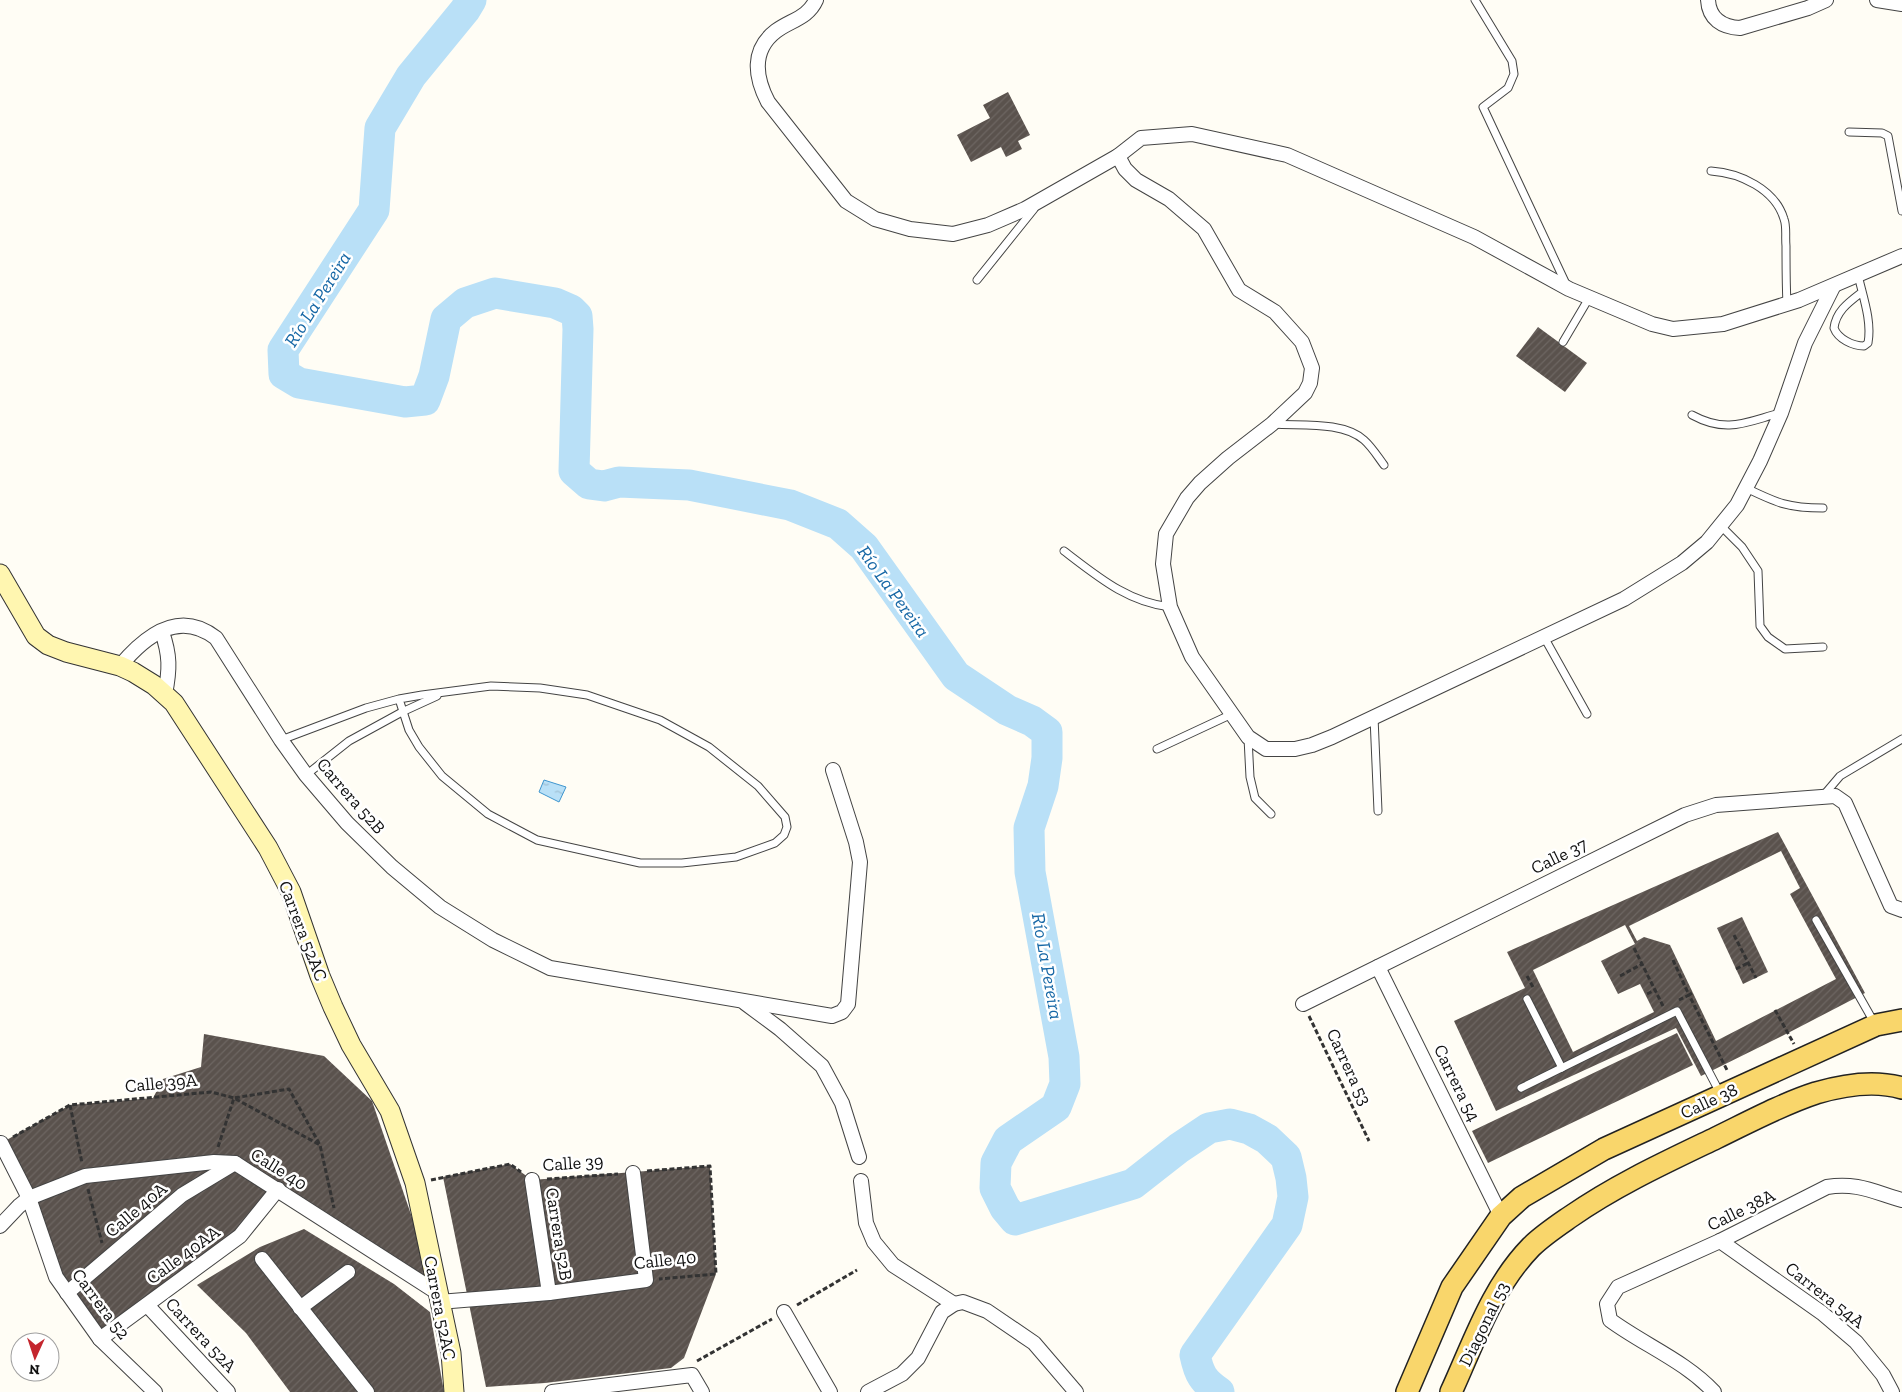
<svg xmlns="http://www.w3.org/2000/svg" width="1902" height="1392" font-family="'Zilla Slab',serif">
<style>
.water{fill:url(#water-ripples);stroke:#3f96cf}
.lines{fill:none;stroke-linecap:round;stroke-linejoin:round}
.river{stroke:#b9e0f7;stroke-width:31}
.building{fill:url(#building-hatch);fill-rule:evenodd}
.lane-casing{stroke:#444;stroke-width:9}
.street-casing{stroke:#444;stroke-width:16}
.secondary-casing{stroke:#333;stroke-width:21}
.primary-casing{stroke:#222;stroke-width:24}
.path{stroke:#333;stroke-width:3;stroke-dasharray:5 2.5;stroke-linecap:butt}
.lane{stroke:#fff;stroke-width:7}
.street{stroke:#fff;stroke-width:14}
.secondary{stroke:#fff6b0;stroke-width:19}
.primary{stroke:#f9d66b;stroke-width:21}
.labels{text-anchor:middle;stroke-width:5;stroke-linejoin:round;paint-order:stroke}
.street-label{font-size:18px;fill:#111;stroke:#fff}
.water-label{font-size:19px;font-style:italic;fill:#1768a6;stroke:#fff}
</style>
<defs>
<pattern id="water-ripples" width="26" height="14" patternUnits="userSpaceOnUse" patternTransform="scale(1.25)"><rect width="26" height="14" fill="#b9e0f7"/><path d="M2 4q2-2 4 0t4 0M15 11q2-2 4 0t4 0" fill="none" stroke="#9ebfd3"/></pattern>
<pattern id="building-hatch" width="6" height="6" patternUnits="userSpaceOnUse" patternTransform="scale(1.25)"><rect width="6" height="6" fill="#5a524d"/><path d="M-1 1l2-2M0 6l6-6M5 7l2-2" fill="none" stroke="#6d6662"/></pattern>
</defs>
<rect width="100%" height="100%" fill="#fffdf5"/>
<polygon class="water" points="544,780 566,787 559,802 539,792"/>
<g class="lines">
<path class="river" d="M 471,0 L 465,10 L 411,76 L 380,128 L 374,210 L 283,350 L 284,374 L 299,383 L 405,402 L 425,400 L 434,376 L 446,319 L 465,303 L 495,293 L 555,303 L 571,310 L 577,316 L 578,329 L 574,471 L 589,484 L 604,486 L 619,482 L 689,485 L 790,505 L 838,524 L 864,547 L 956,676 L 1007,710 L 1032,721 L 1047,732 L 1047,758 L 1043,786 L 1029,828 L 1030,872 L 1064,1057 L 1065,1084 L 1056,1107 L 1008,1140 L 996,1163 L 995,1188 L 1005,1208 L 1015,1220 L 1133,1184 L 1179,1148 L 1209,1128 L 1230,1124 L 1249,1129 L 1267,1139 L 1286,1157 L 1291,1178 L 1293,1197 L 1287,1225 L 1195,1355 C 1199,1374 1203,1381 1219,1392"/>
</g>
<g class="building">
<polygon points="1008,92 1030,135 1018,141 1022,149 1006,157 1001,147 971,162 957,135 990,118 983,105"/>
<polygon points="1538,327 1587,363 1565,392 1516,356"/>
<path d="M 1778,832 L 1865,993 L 1788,1033 L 1701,1076 L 1676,1028 L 1496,1111 L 1454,1021 L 1525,988 L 1507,952 ZM 1781,851 L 1800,888 L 1790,894 L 1836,979 L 1716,1041 L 1670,945 L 1644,937 L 1637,941 L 1629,926 ZM 1625,925 L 1635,944 L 1601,961 L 1618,994 L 1640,984 L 1654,1012 L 1573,1052 L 1533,970 Z"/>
<polygon points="1742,917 1768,972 1743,984 1717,928"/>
<polygon points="1677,1033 1693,1065 1488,1163 1472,1131"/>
<polygon points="204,1034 324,1056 372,1101 438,1293 391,1264 273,1196 260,1212 100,1339 69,1306 1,1143 70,1105 153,1098 163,1079 201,1067"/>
<polygon points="510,1164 532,1180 710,1166 716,1274 684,1358 671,1368 545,1383 486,1387 443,1177"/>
<polygon points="304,1229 394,1284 430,1312 444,1392 290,1392 246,1333 197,1285 260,1247"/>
</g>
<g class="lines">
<defs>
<g id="lane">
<polyline points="1475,0 1512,61 1514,74 1508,88 1483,107 1566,284"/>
<polyline points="1849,132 1882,133 1888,136 1902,211"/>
<path d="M 1711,171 C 1740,173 1775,189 1784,219 C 1787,227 1785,237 1786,246 C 1786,265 1786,284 1787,304"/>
<path d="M 1858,275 C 1863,297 1872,321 1868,343 L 1864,346 C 1853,346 1838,339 1834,328 C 1836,311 1849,302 1862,292"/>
<polyline points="977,280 1034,209"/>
<polyline points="1563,342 1589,298"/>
<path d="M 1692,415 C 1727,434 1746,422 1780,413"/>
<path d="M 1274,424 C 1301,426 1343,421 1364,440 C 1372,447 1378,457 1384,465"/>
<path d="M 1746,488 C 1777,503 1788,508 1823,508"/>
<polyline points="1721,526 1742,547 1758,571 1760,626 1768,637 1785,649 1823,647"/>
<path d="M 1064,551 C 1097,576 1127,602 1170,607"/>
<polyline points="1544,637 1587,714"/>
<polyline points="1374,717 1378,811"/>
<polyline points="1248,738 1250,777 1255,798 1271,814"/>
<polyline points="281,740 366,708 399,699 422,695 491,686 540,688 587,695 660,720 709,747 758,786 785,817 787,827 784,835 775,843 736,857 682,863 640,863 537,840 488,814 442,776 419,747 409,730 399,699"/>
<polyline points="1157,749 1232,714"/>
<polyline points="306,775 349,741 402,712 437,696"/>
<polyline points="1823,796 1840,776 1902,739"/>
<polyline points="1816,920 1875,1024"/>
<polyline points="1527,999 1562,1068"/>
<polyline points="1521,1088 1677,1011 1720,1093"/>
</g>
<g id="street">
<path d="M 816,0 C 808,18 791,20 776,31 C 751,50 755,77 768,102 L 846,201 L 875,219 L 910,229 L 953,234 L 988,225 L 1025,209 L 1118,156 L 1141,138 L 1192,134 L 1287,155 L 1474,237 L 1569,289 L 1652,324 L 1673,329 L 1723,324 L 1799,300 L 1902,256"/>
<path d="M 1708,0 C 1709,19 1722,27 1740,28 L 1808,8 L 1826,0"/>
<polyline points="1877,0 1902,4"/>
<polyline points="1118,156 1125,169 1136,180 1169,199 1204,229 1239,290 1275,312 1302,342 1312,368 1310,383 1305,393 1272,424 1228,458 1200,483 1187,498 1166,534 1163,564 1170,607 1192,657 1248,737 1266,749 1295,749 1312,745 1332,737 1624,599 1682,563 1707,542 1737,505 1760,461 1781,413 1805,343 1833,287"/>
<path d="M 162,632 C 170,655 170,669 165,694"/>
<path d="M 120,666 C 145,636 179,609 216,638 L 281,740 L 306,775 L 347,823 L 392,867 L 440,907 L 493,940 L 550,968 L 832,1016 L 842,1012 L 848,1004 L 860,862 L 856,842 L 833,770"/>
<polyline points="1378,967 1501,1216"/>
<polyline points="745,1003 780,1029 822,1066 842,1103 859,1157"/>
<polyline points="1303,1004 1685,815 1716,805 1835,796 1845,803 1891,906 1902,910"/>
<polyline points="1,1143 29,1198 56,1277 100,1339 155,1392"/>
<polyline points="532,1180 549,1293"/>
<polyline points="861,1181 866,1223 874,1242 893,1265 954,1304"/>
<polyline points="0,1226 19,1206 29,1198 85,1176 214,1162 235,1163 438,1293"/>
<polyline points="1720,1241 1822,1313 1856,1342 1883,1375 1892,1392"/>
<polyline points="262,1259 367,1392"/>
<polyline points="67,1293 182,1195 235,1163"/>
<polyline points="439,1302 549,1293 646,1280 633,1173"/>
<polyline points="147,1305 228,1392"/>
<polyline points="300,1308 348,1272"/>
<polyline points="784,1312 830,1392"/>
<polyline points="100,1339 240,1236 278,1189"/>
<polyline points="552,1392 692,1375 702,1392"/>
<polyline points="868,1392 902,1374 918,1358 942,1312 954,1304 963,1302 987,1311 1034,1343 1076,1392"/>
<path d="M 1714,1392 C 1685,1361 1644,1345 1610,1320 L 1607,1304 L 1618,1287 L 1720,1241 L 1827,1187 C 1856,1182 1874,1192 1902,1200"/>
</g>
<polyline id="secondary" points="0,574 36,636 48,645 66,652 120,666 133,672 154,685 174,703 268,848 291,892 320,976 333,1007 351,1045 390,1111 415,1183 451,1353 454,1392"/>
<g id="primary">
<polyline points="1407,1392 1452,1287 1501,1216 1522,1197 1604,1149 1876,1025 1902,1020"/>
<path d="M 1451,1392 C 1474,1342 1492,1287 1531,1247 C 1542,1236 1557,1226 1570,1217 C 1616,1185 1666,1162 1716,1138 C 1749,1122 1782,1104 1816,1093 C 1843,1085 1875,1080 1902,1088"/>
</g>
</defs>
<use href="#lane" class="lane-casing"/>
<use href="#street" class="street-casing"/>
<use href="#secondary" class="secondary-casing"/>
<use href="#primary" class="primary-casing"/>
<g class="path">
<polyline points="1734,935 1756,978"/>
<polyline points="1634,948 1663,1006"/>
<polyline points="1673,960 1689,995 1679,1000"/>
<polyline points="1736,969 1748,963"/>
<polyline points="1527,976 1534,989"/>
<polyline points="1620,976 1642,964"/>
<polyline points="1692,993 1689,995 1728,1072"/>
<polyline points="1647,994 1655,990"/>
<polyline points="1775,1010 1794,1044"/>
<polyline points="1309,1016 1369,1141"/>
<polyline points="70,1105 82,1163"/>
<polyline points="13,1137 70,1105 211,1092 234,1098 320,1145"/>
<polyline points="218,1147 234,1098 289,1089 320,1145 334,1208"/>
<polyline points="647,1171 710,1166 716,1274 659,1279"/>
<polyline points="547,1179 618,1174"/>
<polyline points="431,1180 510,1164 521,1172"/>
<polyline points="88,1189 102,1243"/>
<polyline points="797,1305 857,1270"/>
<polyline points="697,1361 772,1319"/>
</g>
<use href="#lane" class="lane"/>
<use href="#street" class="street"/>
<use href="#secondary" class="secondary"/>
<use href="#primary" class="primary"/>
</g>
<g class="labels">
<g class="street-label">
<text transform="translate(351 796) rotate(49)" y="6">Carrera 52B</text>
<text transform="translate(1559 856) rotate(-26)" y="6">Calle 37</text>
<text transform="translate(303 931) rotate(69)" y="6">Carrera 52AC</text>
<text transform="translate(1349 1067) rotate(65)" y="6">Carrera 53</text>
<text transform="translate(161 1083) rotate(-5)" y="6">Calle 39A</text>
<text transform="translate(1457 1083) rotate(64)" y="6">Carrera 54</text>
<text transform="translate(1709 1101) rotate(-25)" y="6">Calle 38</text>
<text transform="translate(573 1163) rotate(-4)" y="6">Calle 39</text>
<text transform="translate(279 1169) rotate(32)" y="6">Calle 40</text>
<text transform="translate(136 1210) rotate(-40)" y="6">Calle 40A</text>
<text transform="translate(1741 1210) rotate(-26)" y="6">Calle 38A</text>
<text transform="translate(559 1234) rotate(81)" y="6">Carrera 52B</text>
<text transform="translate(183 1255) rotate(-36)" y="6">Calle 40AA</text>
<text transform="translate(665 1260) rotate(-6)" y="6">Calle 40</text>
<text transform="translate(1825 1295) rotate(38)" y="6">Carrera 54A</text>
<text transform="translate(101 1304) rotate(53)" y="6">Carrera 52</text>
<text transform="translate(440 1308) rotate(79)" y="6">Carrera 52AC</text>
<text transform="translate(1484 1324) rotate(-64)" y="6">Diagonal 53</text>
<text transform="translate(201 1335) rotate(47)" y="6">Carrera 52A</text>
</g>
<g class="water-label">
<text transform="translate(317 299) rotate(-58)" y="7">Río La Pereira</text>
<text transform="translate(894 591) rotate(54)" y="7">Río La Pereira</text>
<text transform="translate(1048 966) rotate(80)" y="7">Río La Pereira</text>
</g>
</g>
<g transform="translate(35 1357) rotate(183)"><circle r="24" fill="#ffffff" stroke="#a0a0a0"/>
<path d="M0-4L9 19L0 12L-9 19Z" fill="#c4262e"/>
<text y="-8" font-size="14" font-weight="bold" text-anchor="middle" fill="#111111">N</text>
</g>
</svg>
